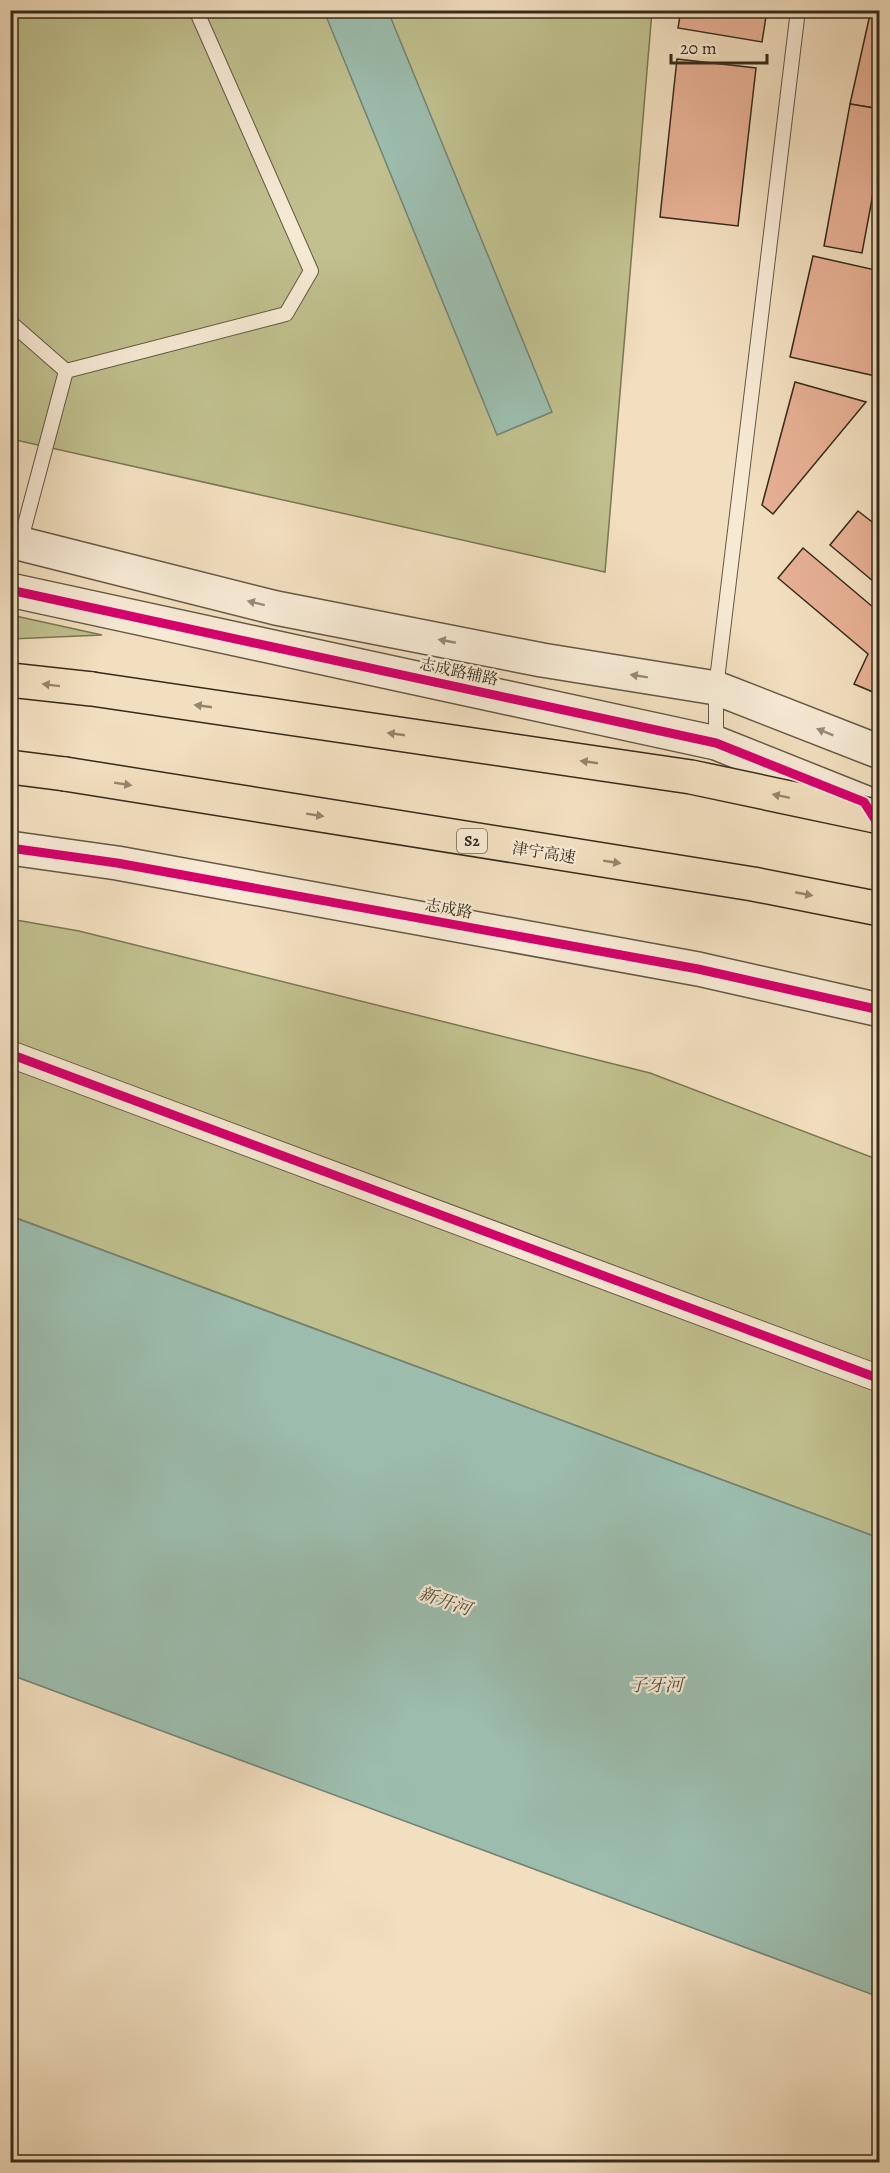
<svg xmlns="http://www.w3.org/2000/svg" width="890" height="2173" font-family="Alegreya,'Noto Serif SC',serif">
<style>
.green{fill:#c0c08e;stroke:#7b7654;stroke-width:1.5}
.water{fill:#9cbdae;stroke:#738373;stroke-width:1.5}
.building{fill:#e8b196;stroke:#362b1b;stroke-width:1.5}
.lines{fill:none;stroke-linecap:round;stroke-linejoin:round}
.service-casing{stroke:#655844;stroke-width:16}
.minor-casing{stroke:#655844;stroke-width:28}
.tertiary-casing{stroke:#655844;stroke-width:36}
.trunk-casing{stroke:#362b1b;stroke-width:36}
.motorway-casing{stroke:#362b1b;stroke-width:36}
.service{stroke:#f7ead5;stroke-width:14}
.minor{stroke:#f7ead5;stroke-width:26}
.tertiary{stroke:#f7ead5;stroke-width:33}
.trunk{stroke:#f2dfbf;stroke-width:33}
.motorway{stroke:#f2dfbf;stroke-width:33}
.motorway-bridge-casing{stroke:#362b1b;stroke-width:36;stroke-linecap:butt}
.motorway-bridge{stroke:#f2dfbf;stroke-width:33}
.cycleway-casing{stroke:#f7ead5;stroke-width:13}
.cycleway{stroke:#d6006c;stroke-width:9}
.oneway{fill:#968a78}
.oneway2{fill:#94856d}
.labels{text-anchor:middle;stroke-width:4.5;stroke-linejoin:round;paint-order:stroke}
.shield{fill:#f7ead5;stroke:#706453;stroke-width:1.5}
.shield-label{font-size:15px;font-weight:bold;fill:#362b1b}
.street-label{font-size:16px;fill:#362b1b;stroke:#f7ead5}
.water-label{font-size:18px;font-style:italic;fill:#505040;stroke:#f7ead5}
</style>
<rect width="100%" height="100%" fill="#f2dfbf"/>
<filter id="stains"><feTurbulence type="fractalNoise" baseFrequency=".00333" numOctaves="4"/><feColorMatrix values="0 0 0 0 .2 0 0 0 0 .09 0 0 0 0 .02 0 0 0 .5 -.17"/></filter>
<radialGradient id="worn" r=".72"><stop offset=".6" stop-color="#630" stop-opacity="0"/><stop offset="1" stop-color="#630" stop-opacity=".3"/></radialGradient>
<g class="green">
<polygon points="11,11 652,11 605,572 11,439"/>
<polygon points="11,615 102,635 11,639"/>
<polygon points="10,919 79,931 650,1073 879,1160 879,1538 11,1216"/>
</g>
<g class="water">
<polygon points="324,11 388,11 552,412 497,435"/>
<polygon points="10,1216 879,1538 879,1997 11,1675"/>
</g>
<g class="building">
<polygon points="681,10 767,10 762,42 678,28"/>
<polygon points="871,10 880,12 880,109 850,104"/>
<polygon points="677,59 756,68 738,226 660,217"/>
<polygon points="850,104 880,109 880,156 862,253 824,246"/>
<polygon points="813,256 880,271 880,377 790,357"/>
<polygon points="795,382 866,402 773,514 762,505"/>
<polygon points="858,511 880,528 880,587 830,545"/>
<polygon points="803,548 880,613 880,695 854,684 868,654 778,578"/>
</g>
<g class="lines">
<defs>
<g id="service">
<polyline points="10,322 66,371"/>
<polyline points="20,543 66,371 286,314 311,271 196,10"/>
<polyline points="716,743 716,688 798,10"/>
</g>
<polyline id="minor" points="10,1054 880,1379"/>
<g id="tertiary">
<polyline points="10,541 276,608 542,660 716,688 880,752"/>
<polyline points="10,590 716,743 864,802 871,814"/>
<polyline points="10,848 117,863 698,969 880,1010"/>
</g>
<g id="trunk">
<polyline points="10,680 92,689"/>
<polyline points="10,767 65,774"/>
</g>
<polyline id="motorway" points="65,774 753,884 880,909"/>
</defs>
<use href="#service" class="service-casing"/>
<use href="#minor" class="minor-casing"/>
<use href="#tertiary" class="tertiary-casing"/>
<use href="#trunk" class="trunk-casing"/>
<use href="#motorway" class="motorway-casing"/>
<use href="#service" class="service"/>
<use href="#minor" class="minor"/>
<use href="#tertiary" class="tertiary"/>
<use href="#trunk" class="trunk"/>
<use href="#motorway" class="motorway"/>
<defs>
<polyline id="motorway-bridge" points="92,689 691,777 880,817"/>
</defs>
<use href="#motorway-bridge" class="motorway-bridge-casing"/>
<use href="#motorway-bridge" class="motorway-bridge"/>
<defs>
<g id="cycleway">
<polyline points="10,590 716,743 864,802 880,827"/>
<polyline points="10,848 117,863 698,969 880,1010"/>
<polyline points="10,1054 880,1379"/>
</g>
</defs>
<use href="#cycleway" class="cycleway-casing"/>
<use href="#cycleway" class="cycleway"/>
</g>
<defs><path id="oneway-solid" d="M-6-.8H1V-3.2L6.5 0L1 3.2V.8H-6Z" transform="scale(1.5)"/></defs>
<g class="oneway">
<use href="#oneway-solid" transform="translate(256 603) rotate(-166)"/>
<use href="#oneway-solid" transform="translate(447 641) rotate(-169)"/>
<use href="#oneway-solid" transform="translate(639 676) rotate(-171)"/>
<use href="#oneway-solid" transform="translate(825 732) rotate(-158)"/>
</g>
<g class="oneway2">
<use href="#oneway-solid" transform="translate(51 685) rotate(-173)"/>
<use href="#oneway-solid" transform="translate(203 706) rotate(-172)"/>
<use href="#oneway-solid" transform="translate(396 734) rotate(-172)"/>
<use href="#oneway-solid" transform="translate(589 762) rotate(-172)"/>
<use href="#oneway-solid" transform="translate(123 784) rotate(9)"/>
<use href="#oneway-solid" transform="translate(781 796) rotate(-168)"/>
<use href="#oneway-solid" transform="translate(315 815) rotate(9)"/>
<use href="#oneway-solid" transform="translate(612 862) rotate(9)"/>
<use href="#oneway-solid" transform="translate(804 894) rotate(11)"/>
</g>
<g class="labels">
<rect class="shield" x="457" y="829" width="30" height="24" rx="4.5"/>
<g class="shield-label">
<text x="472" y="846">S2</text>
</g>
<g class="street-label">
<text transform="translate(459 671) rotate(12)" y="6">志成路辅路</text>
<text transform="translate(544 852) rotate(9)" y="6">津宁高速</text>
<text transform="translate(449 908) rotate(10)" y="6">志成路</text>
</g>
<g class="water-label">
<text transform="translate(445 1601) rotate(19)" y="6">新开河</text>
<text x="656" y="1691">子牙河</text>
</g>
</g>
<rect width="890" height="2173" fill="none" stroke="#f2dfbf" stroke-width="36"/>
<rect x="12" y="12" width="866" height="2149" fill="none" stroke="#362b1b" stroke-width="3"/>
<rect x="18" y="18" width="854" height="2137" fill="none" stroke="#362b1b" stroke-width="1.5"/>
<path d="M671 54v9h96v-9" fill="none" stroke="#362b1b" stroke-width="3"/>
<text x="680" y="54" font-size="18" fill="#362b1b" stroke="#f7ead5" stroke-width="4.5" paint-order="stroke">20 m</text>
<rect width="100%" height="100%" filter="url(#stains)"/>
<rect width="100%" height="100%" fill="url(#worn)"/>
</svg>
